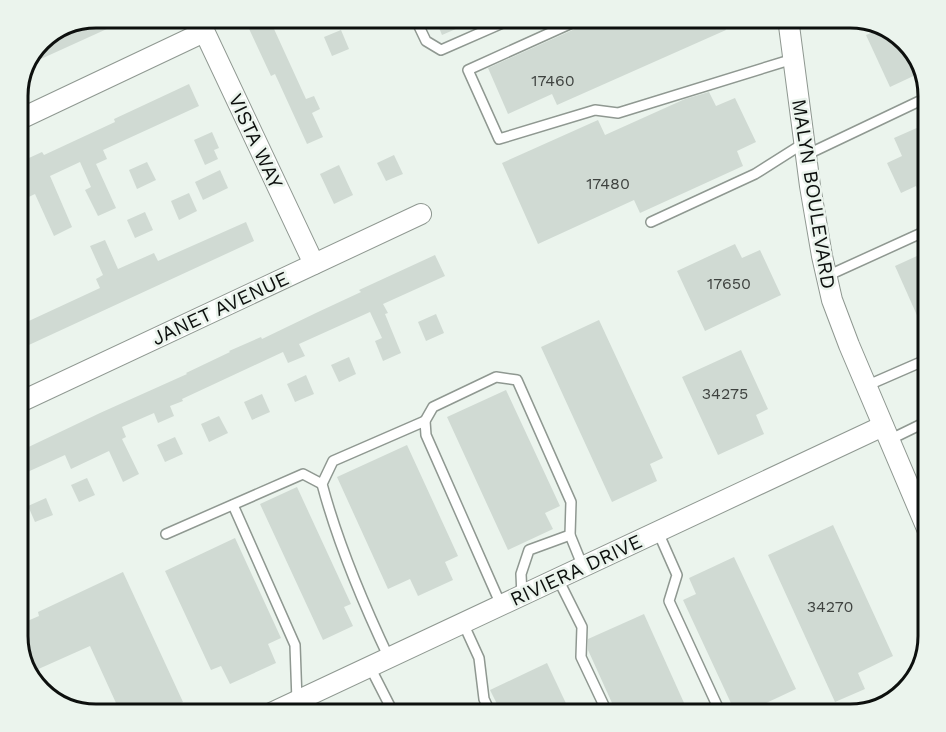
<svg xmlns="http://www.w3.org/2000/svg" width="946" height="732" font-family="'Work Sans',sans-serif">
<style>
.building{fill:#d0dad3}
.lines{fill:none;stroke-linecap:round;stroke-linejoin:round}
.lane-casing{stroke:#8f9891;stroke-width:12}
.street-casing{stroke:#8f9891;stroke-width:22}
.lane{stroke:#fff;stroke-width:9}
.street{stroke:#fff;stroke-width:20}
.labels{text-anchor:middle;stroke-width:5;stroke-linejoin:round;paint-order:stroke}
.number-label{font-size:16px;fill:#3e423f}
.street-label{font-size:20px;fill:#0d100e;stroke:#ebf4ed}
.rim{fill:none;stroke:#0d100e;stroke-width:3}
</style>
<rect width="100%" height="100%" fill="#ebf4ed"/>
<g class="building">
<polygon points="96,18 131,18 32,63 44,38"/>
<polygon points="244,18 269,18 306,99 314,96 320,109 312,113 323,137 307,144 275,74 271,76"/>
<polygon points="435,18 481,18 442,35"/>
<polygon points="594,18 720,18 726,30 557,105 552,94 508,114 488,68 586,24"/>
<polygon points="881,29 898,34 920,61 922,72 890,87 866,35"/>
<polygon points="341,30 349,49 332,56 324,37"/>
<polygon points="189,84 199,106 103,150 107,159 96,164 116,208 98,216 85,190 91,187 80,162 50,176 72,227 54,236 35,194 18,202 18,163 42,152 44,155 115,122 114,119"/>
<polygon points="709,92 716,106 735,98 756,142 737,151 743,166 640,213 634,200 538,244 502,163 598,120 605,135 685,99"/>
<polygon points="928,123 928,213 916,186 901,193 887,163 902,156 894,138"/>
<polygon points="212,132 219,148 214,150 218,159 205,165 194,140"/>
<polygon points="394,155 403,174 386,181 377,163"/>
<polygon points="147,162 156,180 137,189 129,170"/>
<polygon points="339,165 353,195 334,204 320,174"/>
<polygon points="220,170 228,188 203,200 195,182"/>
<polygon points="189,193 197,211 179,220 171,201"/>
<polygon points="145,212 153,230 135,238 127,220"/>
<polygon points="246,222 254,241 18,350 18,326 100,288 96,279 103,275 90,246 105,240 118,269 154,253 158,261"/>
<polygon points="735,244 742,258 760,250 781,295 705,331 677,271"/>
<polygon points="928,251 928,340 895,266"/>
<polygon points="435,255 445,276 383,304 388,313 385,314 401,353 383,361 375,341 382,338 370,312 299,344 305,356 288,363 283,352 182,399 183,401 170,406 174,416 158,423 154,413 122,427 126,437 122,439 139,474 123,482 109,451 71,469 65,455 23,474 18,462 18,452 100,413 187,374 186,373 230,352 229,351 261,337 262,339 318,312 361,292 359,290"/>
<polygon points="436,314 444,333 426,341 418,322"/>
<polygon points="599,320 663,458 650,464 657,481 612,502 541,347"/>
<polygon points="741,350 768,409 756,415 764,434 718,455 682,377"/>
<polygon points="349,357 356,374 339,382 331,365"/>
<polygon points="306,375 314,394 295,402 287,384"/>
<polygon points="506,390 560,506 545,513 553,529 508,550 447,417"/>
<polygon points="262,394 270,412 252,420 244,402"/>
<polygon points="219,416 228,433 209,442 201,424"/>
<polygon points="175,437 183,454 165,462 157,445"/>
<polygon points="407,445 458,556 445,562 453,580 418,596 410,579 388,589 337,477"/>
<polygon points="87,478 95,495 79,502 71,485"/>
<polygon points="297,487 351,604 344,607 353,626 323,640 260,504"/>
<polygon points="46,498 53,515 35,522 28,506"/>
<polygon points="833,525 893,656 858,673 865,689 835,702 768,555"/>
<polygon points="235,538 281,638 268,644 276,663 230,684 221,666 211,670 165,571"/>
<polygon points="734,557 796,689 743,714 736,714 683,600 696,594 689,578"/>
<polygon points="123,572 183,702 156,714 121,714 90,646 34,671 18,641 18,625 39,616 38,612"/>
<polygon points="644,614 689,714 617,714 588,650 588,639"/>
<polygon points="547,663 571,714 502,714 490,690"/>
</g>
<g class="lines">
<defs>
<g id="lane">
<polyline points="415,18 426,41 441,50 514,18"/>
<polyline points="583,18 468,70 499,139 595,110 618,113 793,59"/>
<polyline points="806,155 928,97"/>
<polyline points="651,222 755,174 804,143"/>
<polyline points="827,276 928,230"/>
<polyline points="866,386 928,359"/>
<polyline points="889,440 928,421"/>
<polyline points="233,505 295,645 297,701"/>
<polyline points="658,532 677,575 669,601 721,714"/>
<polyline points="166,534 303,474 322,484"/>
<polyline points="558,579 582,627 581,657 608,714"/>
<polyline points="522,596 521,574 529,550 570,535"/>
<polyline points="501,605 426,435 425,421 433,407 496,377 517,380 571,502 570,535 583,567"/>
<polyline points="463,623 479,658 484,699 491,714"/>
<path d="M 389,658 C 362,601 338,544 322,484 L 333,461 L 425,421"/>
<polyline points="370,667 394,714"/>
</g>
<g id="street">
<polyline points="198,18 314,264"/>
<polyline points="788,18 810,186 822,256 832,300 849,345 928,531"/>
<polyline points="18,120 204,32"/>
<polyline points="18,403 421,214"/>
<polyline points="269,714 883,426"/>
</g>
</defs>
<use href="#lane" class="lane-casing"/>
<use href="#street" class="street-casing"/>
<use href="#lane" class="lane"/>
<use href="#street" class="street"/>
</g>
<g class="labels">
<g class="number-label">
<text x="553" y="86">17460</text>
<text x="608" y="189">17480</text>
<text x="729" y="289">17650</text>
<text x="725" y="399">34275</text>
<text x="830" y="612">34270</text>
</g>
<g class="street-label">
<text transform="translate(256 141) rotate(65)" y="7">VISTA WAY</text>
<text transform="translate(814 194) rotate(81)" y="7">MALYN BOULEVARD</text>
<text transform="translate(220 308) rotate(-25)" y="7">JANET AVENUE</text>
<text transform="translate(576 570) rotate(-25)" y="7">RIVIERA DRIVE</text>
</g>
</g>
<path d="M0 0H946V732H0ZM96 28H850A68 68 0 0 1 918 96V636A68 68 0 0 1 850 704H96A68 68 0 0 1 28 636V96A68 68 0 0 1 96 28Z" fill="#ebf4ed" fill-rule="evenodd"/>
<path class="rim" d="M96 28H850A68 68 0 0 1 918 96V636A68 68 0 0 1 850 704H96A68 68 0 0 1 28 636V96A68 68 0 0 1 96 28Z"/>
</svg>
